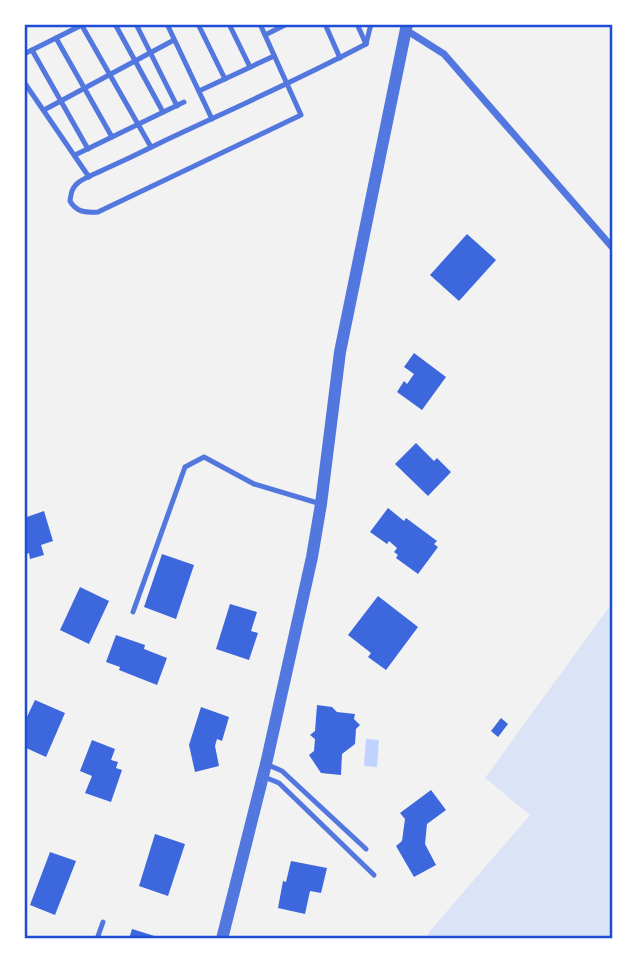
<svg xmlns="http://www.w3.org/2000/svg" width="637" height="963" font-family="'DM Sans',sans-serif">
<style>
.green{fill:#dbe4f7}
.water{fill:#bfd3fe}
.building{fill:#3d67dc}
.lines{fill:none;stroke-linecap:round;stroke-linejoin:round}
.service{stroke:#5277de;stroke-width:5}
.minor{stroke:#5277de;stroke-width:7}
.tertiary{stroke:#5277de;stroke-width:12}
.neatline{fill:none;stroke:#1d4ed8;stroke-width:2.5}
</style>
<rect width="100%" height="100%" fill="#f2f2f2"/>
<polygon class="green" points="612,603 612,938 427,938 429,932 530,815 485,778"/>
<polygon class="water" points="366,739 379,740 377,767 364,766"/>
<g class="building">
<polygon points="467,234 496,260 459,301 430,275"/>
<polygon points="414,353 446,377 422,410 397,392 404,381 407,384 414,374 404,367"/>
<polygon points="416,443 434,461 437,458 451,472 428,496 395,464"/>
<polygon points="388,508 404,521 406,518 437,541 434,544 438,547 418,574 396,558 398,555 394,552 397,548 389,541 387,544 370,532"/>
<polygon points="44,511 53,541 41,545 44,555 30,559 29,553 24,555 24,518"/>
<polygon points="162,554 194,565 176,619 144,607"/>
<polygon points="80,587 109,601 89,644 60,630"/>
<polygon points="378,596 418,627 386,670 368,657 371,653 348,635"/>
<polygon points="230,604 257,612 251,631 258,633 249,660 216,649"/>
<polygon points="116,635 145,645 144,649 167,658 157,685 119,670 120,667 106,662"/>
<polygon points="35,700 65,713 46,757 24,747 24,723"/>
<polygon points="317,705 332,707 337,712 355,714 354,719 360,725 356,729 355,744 342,754 341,775 321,773 309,755 314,751 315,739 310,735 315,731"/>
<polygon points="201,707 229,717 222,741 217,739 215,746 219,766 195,772 189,745"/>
<polygon points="501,718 508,724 498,737 491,731"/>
<polygon points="92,740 115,749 111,760 118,762 116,768 122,770 111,802 85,793 92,776 80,771"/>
<polygon points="431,790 446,810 427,824 425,844 436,865 414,877 396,846 402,841 405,819 400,813"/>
<polygon points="155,834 185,844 168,896 139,886"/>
<polygon points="50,852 76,861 55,915 30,905"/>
<polygon points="291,861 327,868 321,893 310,891 305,914 278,908 283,881 286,882"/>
<polygon points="132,929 161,938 161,939 129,939"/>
</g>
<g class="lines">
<g class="service">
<polyline points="81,24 151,147"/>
<polyline points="115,24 163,112"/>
<polyline points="136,24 177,106"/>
<polyline points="167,24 212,119"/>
<polyline points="198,24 225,79"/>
<polyline points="229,24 250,67"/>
<path d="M 260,24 L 301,115 L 98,212 C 86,213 76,212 70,201 C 71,193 72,187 79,182 C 86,177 95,174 103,170 C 123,161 142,152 162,142 C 230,110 300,79 366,44"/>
<polyline points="325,24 340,58"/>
<polyline points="357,24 366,44"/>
<polyline points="265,35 287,24"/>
<polyline points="56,38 112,137"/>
<polyline points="366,44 371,24"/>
<polyline points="32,50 88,149"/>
<polyline points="24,54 84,24"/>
<polyline points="24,82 89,177"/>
<polyline points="199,91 274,56"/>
<polyline points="44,110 174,40"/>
<polyline points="75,155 184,102"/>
<polyline points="133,612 185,467 204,457 254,484 321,504"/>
<polyline points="266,764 282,771 366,849"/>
<polyline points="262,776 279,783 374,875"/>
<polyline points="97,939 103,922"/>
</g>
<polyline class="minor" points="406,30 444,54 612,247"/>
<polyline class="tertiary" points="222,939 266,764 312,557 321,504 340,352 407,24"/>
</g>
<rect width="637" height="963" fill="none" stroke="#ffffff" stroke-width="52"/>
<rect x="26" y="26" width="585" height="911" class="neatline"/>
</svg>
